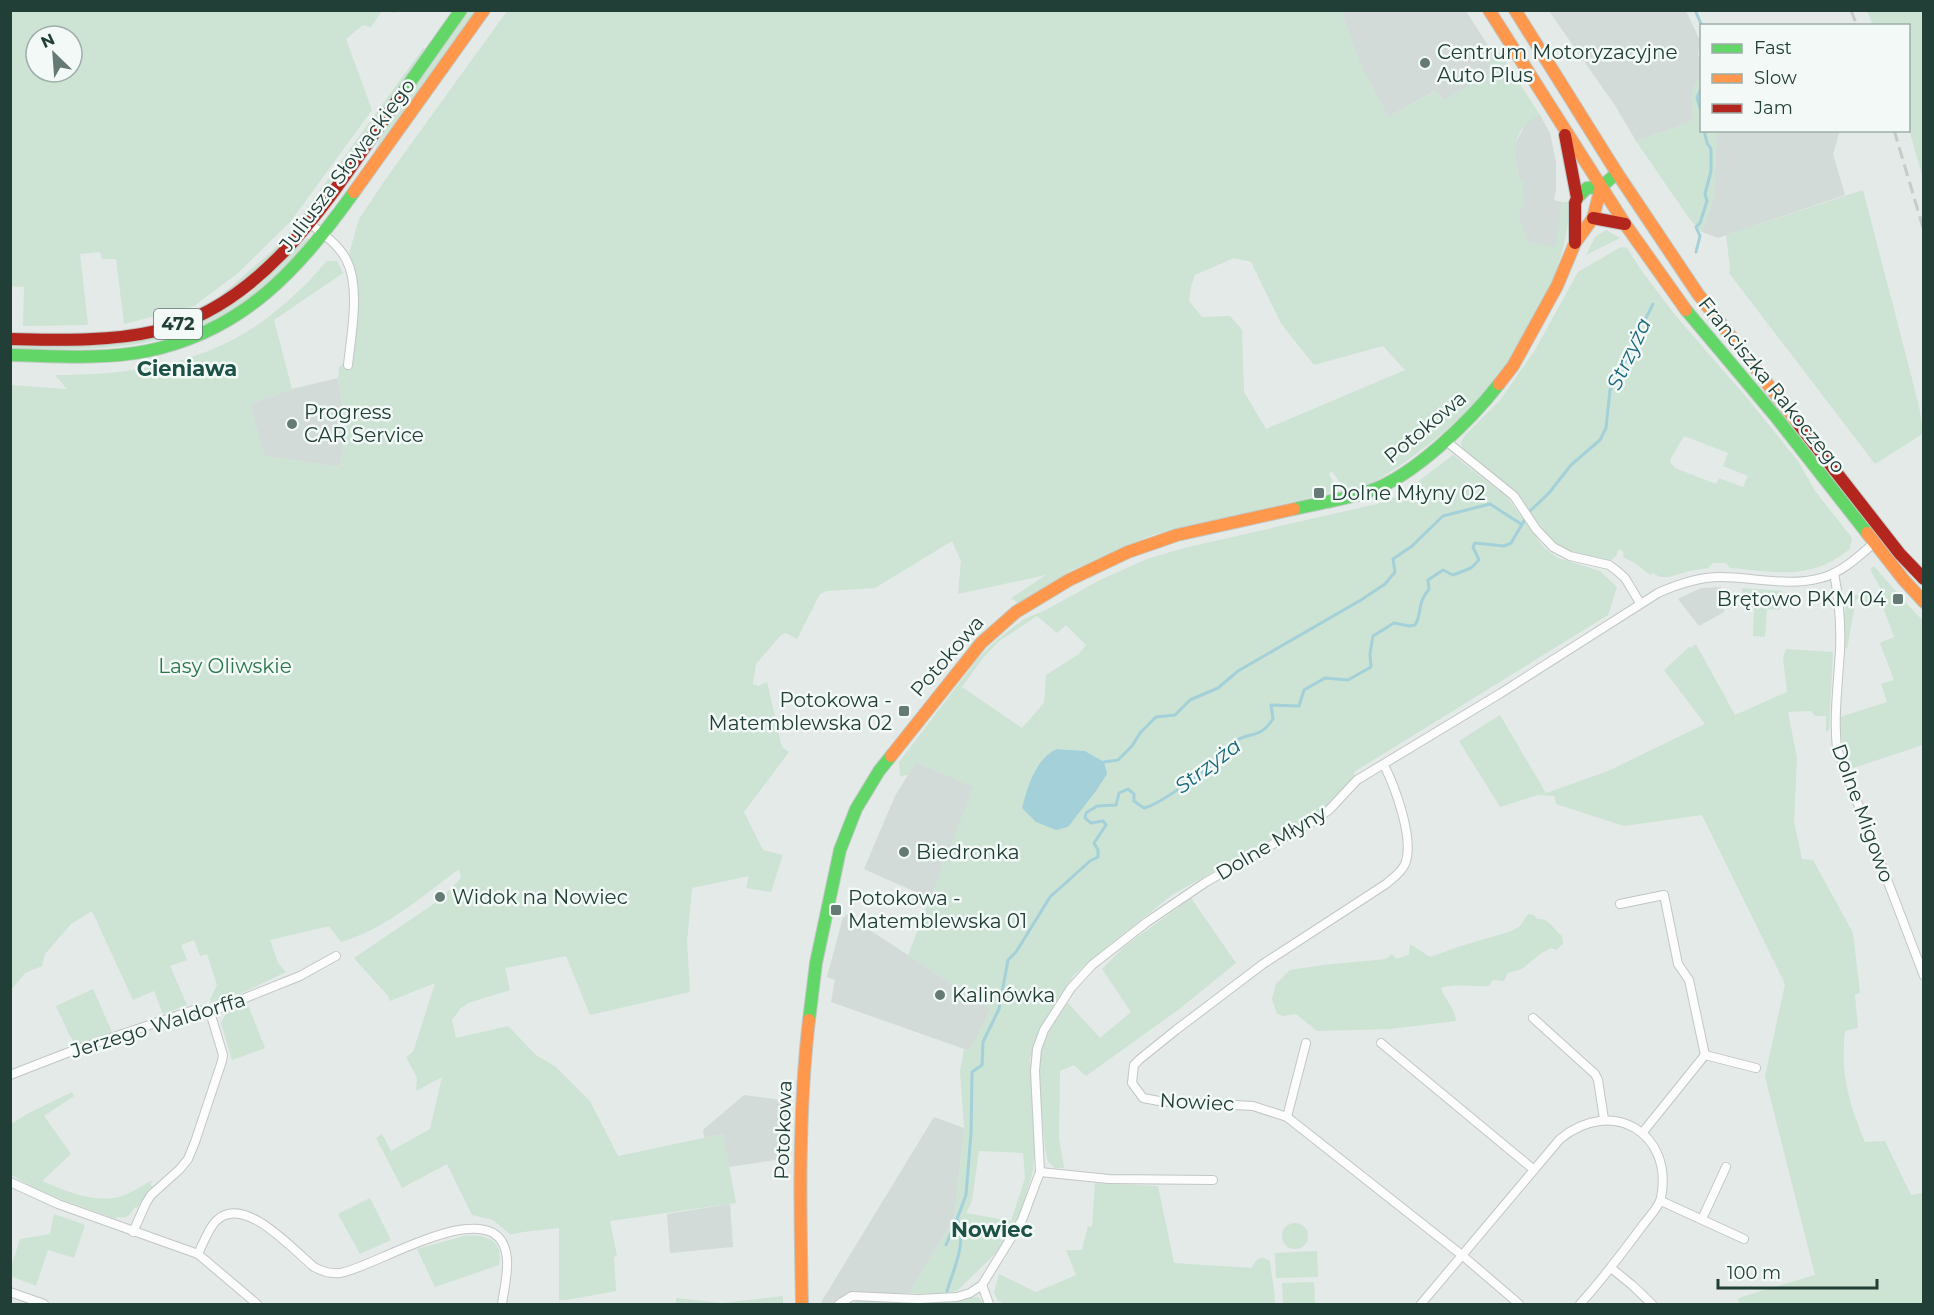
<svg xmlns="http://www.w3.org/2000/svg" width="1934" height="1315" font-family="Montserrat,sans-serif">
<style>
.built{fill:#d2dbd7}
.green{fill:#cde3d4;fill-rule:evenodd}
.water{fill:#a4d0d9}
.lines{fill:none;stroke-linecap:round;stroke-linejoin:round}
.stream{stroke:#a4d0d9;stroke-width:3}
.street-casing{stroke:#c1c7c4;stroke-width:10}
.fast-casing{stroke:#c0c8c5;stroke-width:14}
.slow-casing{stroke:#c0c8c5;stroke-width:14}
.jam-casing{stroke:#c0c8c5;stroke-width:14}
.street{stroke:#fbfcfb;stroke-width:8}
.fast{stroke:#63d668;stroke-width:12}
.slow{stroke:#ff974d;stroke-width:12}
.jam{stroke:#b3261e;stroke-width:12}
.rail{stroke:#c7cbca;stroke-width:3;stroke-dasharray:12 6;stroke-linecap:butt}
.poi-dot{fill:#657a75;stroke:#f2f9f6;stroke-width:2}
.labels{text-anchor:middle;stroke-width:5;stroke-linejoin:round;paint-order:stroke}
.shield{fill:#f2f9f6;stroke:#607670;stroke-width:1.5}
.shield-label{font-size:18px;font-weight:bold;fill:#213e37}
.poi-label{font-size:20px;fill:#213e37;stroke:#f2f9f6;text-anchor:start}
.street-label{font-size:20px;fill:#213e37;stroke:#f2f9f6}
.park-label{font-size:20px;fill:#2a764a;stroke:#f2f9f6}
.water-label{font-size:21px;font-style:italic;fill:#1a687c;stroke:#f2f9f6}
.neighbourhood-label{font-size:21px;font-weight:bold;fill:#1d5145;stroke:#f2f9f6}
</style>
<rect width="100%" height="100%" fill="#e4eae7"/>
<g class="built">
<polygon points="1341,11 1466,11 1496,58 1491,61 1490,74 1444,100 1435,91 1388,117 1361,66"/>
<polygon points="1549,11 1686,11 1700,41 1698,54 1701,65 1701,74 1692,92 1693,121 1636,141 1616,107"/>
<polygon points="1540,115 1550,133 1556,162 1556,189 1554,200 1562,202 1557,248 1528,242 1520,221 1519,179 1514,146 1527,121"/>
<polygon points="1717,131 1840,131 1833,154 1845,195 1718,238 1702,232 1714,196"/>
<polygon points="338,378 346,431 340,467 264,456 250,404 292,389"/>
<polygon points="1721,587 1724,612 1699,626 1678,599 1701,588"/>
<polygon points="916,762 974,787 931,899 864,869 895,796"/>
<polygon points="846,914 863,923 862,925 991,1009 970,1051 831,1002 835,980 827,977 843,917 845,918"/>
<polygon points="744,1095 789,1101 788,1158 729,1167 723,1134 704,1138 703,1130"/>
<polygon points="934,1117 964,1128 954,1219 909,1293 858,1293 843,1298 832,1304 820,1304"/>
<polygon points="730,1204 733,1247 670,1253 667,1214"/>
</g>
<g class="green">
<path d="M 11,10 L 396,10 L 396,11 L 395,13 L 382,11 L 371,27 L 363,25 L 346,39 L 372,110 L 291,221 L 238,273 L 194,306 L 124,324 L 116,259 L 102,259 L 100,252 L 80,254 L 88,325 L 23,326 L 24,287 L 10,286 ZM 36,36 L 72,36 L 72,72 L 36,72 Z"/>
<polygon points="468,11 476,11 374,152 388,123"/>
<path d="M 507,11 L 1341,11 L 1361,66 L 1388,117 L 1436,91 L 1440,97 L 1444,99 L 1490,74 L 1491,60 L 1500,53 L 1540,115 C 1510,129 1514,151 1519,179 L 1523,181 L 1524,207 L 1520,209 L 1520,221 L 1528,242 L 1556,247 L 1562,202 L 1569,202 C 1569,234 1560,265 1546,294 C 1529,328 1506,370 1481,398 C 1462,419 1378,490 1352,489 C 1343,489 1337,478 1332,471 L 1329,474 L 1336,488 L 1334,492 L 1153,535 L 1070,571 L 1018,603 L 1011,598 L 1046,575 L 958,594 L 961,561 L 952,541 L 875,588 L 827,591 L 820,594 L 797,639 L 786,633 L 781,635 L 756,664 L 753,684 L 758,686 L 767,682 L 782,747 L 789,752 L 744,812 L 763,850 L 783,855 L 771,892 L 746,888 L 749,876 L 692,888 L 687,942 L 690,992 L 590,1015 L 566,956 L 505,968 L 510,990 L 468,1003 L 460,1009 L 452,1020 L 456,1038 L 508,1026 L 536,1055 L 556,1067 L 590,1101 L 618,1156 L 723,1134 L 736,1203 L 610,1221 L 617,1256 L 614,1257 L 616,1291 L 566,1300 L 559,1300 L 559,1228 C 546,1230 521,1231 511,1235 L 493,1220 L 472,1215 L 447,1164 L 402,1188 L 376,1138 L 382,1134 L 391,1151 L 430,1129 L 442,1077 L 416,1091 L 417,1078 L 406,1057 L 413,1052 L 435,983 L 390,1001 L 388,996 L 354,958 L 438,901 L 461,878 L 459,869 C 421,897 387,928 341,942 L 329,926 L 270,940 L 278,963 L 286,972 L 212,1007 L 210,999 L 217,985 L 207,954 L 200,956 L 194,940 L 181,945 L 187,960 L 170,966 L 187,1005 L 163,1014 L 154,991 L 133,1000 L 92,911 L 71,924 L 45,954 L 42,966 L 25,973 L 11,990 L 11,385 L 67,389 L 55,375 C 132,375 209,364 271,315 C 283,305 295,295 306,284 C 313,277 320,268 327,261 L 337,261 L 343,273 L 274,320 L 292,389 L 250,404 L 264,456 L 340,467 L 346,431 L 338,378 L 339,367 L 352,356 L 356,278 L 349,254 L 359,219 L 385,180 ZM 1234,258 L 1251,262 L 1282,325 L 1314,365 L 1383,346 L 1405,370 L 1266,429 L 1244,392 L 1242,330 L 1230,316 L 1202,317 L 1189,301 L 1191,286 L 1195,275 Z"/>
<polygon points="1867,11 1923,11 1923,179 1909,129 1908,26 1873,25"/>
<path d="M 424,47 L 424,50 L 420,57 C 391,97 364,137 335,176 C 301,223 268,267 218,298 L 271,252 L 289,233 Z"/>
<polygon points="1701,74 1702,130 1717,131 1714,196 1702,232 1691,221 1636,141 1693,121 1692,92"/>
<polygon points="1863,190 1918,402 1924,433 1875,464 1729,273 1730,268 1726,235"/>
<polygon points="1606,230 1620,238 1586,255 1595,237"/>
<path d="M 307,238 L 310,240 C 298,254 286,268 273,280 C 193,352 110,350 11,349 L 11,346 L 63,347 L 118,344 L 210,317 L 249,294 L 270,275 Z"/>
<path d="M 1621,247 L 1627,248 L 1641,270 L 1675,315 L 1747,398 L 1798,461 L 1815,491 L 1852,538 L 1850,549 C 1810,581 1778,572 1730,568 L 1726,563 L 1713,563 L 1708,568 L 1689,571 L 1669,577 L 1660,577 L 1653,573 L 1650,575 L 1635,563 L 1623,557 L 1624,553 L 1619,549 L 1616,556 L 1610,561 L 1571,552 L 1551,541 L 1515,491 L 1462,448 L 1461,442 L 1465,435 L 1501,399 L 1535,350 L 1578,272 ZM 1684,436 L 1728,453 L 1723,466 L 1748,476 L 1743,487 L 1719,478 L 1716,484 L 1675,468 L 1670,462 L 1672,456 Z"/>
<path d="M 1453,455 L 1507,497 L 1544,548 L 1558,558 L 1600,571 L 1617,587 L 1608,615 L 1354,772 L 1355,776 L 1327,807 L 1296,827 L 1262,844 L 1172,895 L 1094,957 L 1073,976 L 1043,1027 L 1030,1058 L 1035,1136 L 1033,1171 L 1023,1206 L 1015,1225 L 996,1253 L 957,1291 L 942,1294 L 909,1293 L 954,1219 L 964,1128 L 960,1072 L 964,1049 L 970,1051 L 991,1009 L 908,955 L 973,787 L 917,762 L 908,775 L 900,776 L 899,762 L 980,656 L 998,639 L 1024,619 L 1044,611 L 1100,580 L 1147,559 L 1184,548 L 1381,503 L 1400,495 ZM 1037,616 L 1057,633 L 1066,625 L 1086,645 L 1079,654 L 1046,675 L 1044,703 L 1022,728 L 962,687 L 983,658 L 998,642 ZM 1057,749 L 1085,751 L 1103,762 L 1022,808 L 1036,768 ZM 979,1151 L 1023,1153 L 1025,1178 L 1011,1221 L 966,1213 L 972,1201 Z"/>
<path d="M 1874,566 L 1898,594 L 1894,597 L 1900,604 L 1904,601 L 1923,621 L 1923,745 L 1850,769 L 1842,743 L 1840,717 L 1887,702 L 1881,684 L 1894,680 L 1880,643 L 1894,637 L 1883,607 L 1856,599 L 1847,649 L 1845,647 C 1845,633 1840,604 1853,595 L 1884,595 L 1870,569 Z"/>
<polygon points="1742,588 1782,591 1780,610 1767,609 1765,637 1753,636 1754,607 1742,607"/>
<path d="M 1696,644 L 1735,715 L 1787,692 L 1783,658 L 1786,649 L 1833,652 L 1829,730 L 1826,732 L 1826,716 L 1815,716 L 1811,711 L 1788,712 L 1797,758 L 1794,822 L 1802,859 L 1813,860 L 1853,933 L 1860,993 L 1855,995 L 1858,1028 L 1845,1031 C 1840,1075 1849,1103 1865,1142 L 1885,1141 L 1911,1195 L 1923,1193 L 1923,1304 L 1739,1304 L 1738,1298 L 1815,1275 L 1765,1077 L 1785,984 L 1702,815 L 1624,826 L 1556,804 L 1554,796 L 1538,795 L 1500,807 L 1459,741 L 1500,715 L 1546,793 L 1608,771 L 1705,724 L 1664,670 L 1689,647 L 1691,648 Z"/>
<polygon points="1191,898 1236,963 1178,1010 1086,1076 1074,1065 1060,1071 1059,1138 1064,1168 1055,1168 1048,1162 1045,1148 1037,1068 1041,1047 1048,1032 1068,1003 1100,1038 1131,1012 1102,969 1124,947"/>
<path d="M 1528,914 L 1534,915 L 1537,919 C 1550,918 1553,929 1562,936 L 1563,944 L 1556,950 L 1551,948 L 1540,954 L 1522,969 L 1508,973 L 1504,981 L 1493,980 L 1489,986 C 1476,987 1451,983 1441,988 C 1445,1000 1455,1008 1456,1021 L 1390,1029 L 1317,1031 L 1296,1014 L 1283,1016 L 1277,1014 L 1272,999 L 1276,984 L 1290,970 L 1323,965 L 1386,959 L 1392,954 L 1396,959 L 1409,955 L 1410,944 L 1430,957 L 1461,946 L 1512,931 L 1520,926 Z"/>
<polygon points="93,989 112,1032 77,1045 70,1036 56,1006"/>
<polygon points="248,1005 265,1048 232,1060 221,1023 227,1012"/>
<path d="M 72,1092 L 74,1096 L 44,1116 L 71,1154 L 42,1181 C 65,1191 93,1203 119,1197 C 130,1194 143,1185 153,1180 L 150,1184 L 153,1187 L 137,1208 L 135,1207 C 129,1216 127,1219 117,1217 L 116,1219 L 41,1192 L 11,1175 L 10,1125 L 27,1114 Z"/>
<path d="M 1095,1183 L 1158,1186 L 1174,1263 L 1252,1268 C 1256,1258 1260,1255 1270,1261 C 1271,1275 1275,1289 1275,1302 L 1273,1304 L 1006,1304 L 998,1301 L 994,1293 L 999,1274 L 1036,1292 L 1076,1275 L 1066,1250 L 1082,1250 L 1088,1226 L 1092,1227 Z"/>
<polygon points="370,1198 391,1240 360,1254 338,1214"/>
<polygon points="54,1214 85,1225 74,1258 48,1250 36,1286 11,1276 11,1267 20,1239 50,1234"/>
<circle cx="1295" cy="1236" r="13"/>
<path d="M 464,1236 C 485,1234 504,1239 499,1265 L 435,1287 L 417,1249 Z"/>
<polygon points="1317,1251 1318,1277 1276,1278 1275,1253"/>
<polygon points="1314,1282 1315,1304 1283,1304 1282,1283"/>
<polygon points="783,1296 783,1304 676,1304 676,1298 722,1303"/>
<polygon points="978,1297 984,1304 847,1304 858,1301 922,1303"/>
</g>
<path class="water" d="M 1057,749 L 1085,751 L 1104,762 L 1107,774 L 1096,791 L 1068,827 L 1056,830 L 1036,822 L 1022,808 C 1028,786 1035,759 1057,749 Z"/>
<g class="lines">
<g class="stream">
<polyline points="1695,10 1702,26"/>
<polyline points="1702,86 1697,98 1702,114"/>
<polyline points="1696,252 1700,236 1696,227 1700,223 1707,201 1705,194 1711,171 1711,149 1707,143 1704,130"/>
<polyline points="1104,762 1118,760 1132,746 1140,733 1156,717 1175,715 1190,700 1218,688 1238,671 1361,600 1385,584 1395,572 1393,559 1412,546 1443,516 1490,504 1521,524"/>
<polyline points="946,1245 957,1219"/>
<path d="M 947,1291 C 953,1270 968,1241 957,1219 L 966,1195 L 971,1133 L 972,1072 L 982,1065 L 983,1042 L 999,1009 L 1008,960 L 1016,952 L 1050,897 L 1090,861 L 1098,857 L 1098,850 L 1094,843 L 1106,825 L 1103,821 L 1091,823 L 1085,818 L 1086,813 L 1097,806 L 1116,805 L 1119,793 L 1128,789 L 1134,794 L 1134,801 L 1144,808 C 1159,805 1210,768 1222,756 C 1226,752 1229,745 1234,742 C 1250,731 1259,740 1273,719 L 1271,705 L 1299,706 L 1304,690 L 1325,678 L 1348,680 L 1371,667 L 1370,654 L 1373,636 L 1394,623 L 1409,626 L 1415,625 C 1423,612 1416,605 1429,589 L 1428,580 L 1443,570 L 1453,575 L 1471,568 L 1479,560 L 1473,547 L 1475,543 L 1504,546 L 1511,543 L 1530,511 L 1549,493 L 1571,465 L 1600,440 L 1606,428 L 1610,390 L 1634,345 L 1638,326 L 1644,322 L 1653,304"/>
<polyline points="944,1304 946,1304"/>
</g>
<defs>
<g id="street">
<path d="M 309,223 C 322,233 338,244 346,259 C 361,287 351,335 348,365"/>
<polyline points="1446,441 1514,496 1536,529 1553,547 1570,556 1609,565 1616,570 1625,578 1640,603"/>
<path d="M 1834,573 C 1840,604 1842,634 1839,665 C 1837,694 1834,720 1837,749 L 1924,976"/>
<path d="M 1384,765 C 1395,787 1415,840 1405,864 C 1401,873 1393,878 1386,884 L 1263,964 L 1176,1030 L 1140,1059 L 1134,1065 L 1132,1083 L 1143,1098 L 1159,1101 L 1253,1106 L 1287,1117 L 1463,1256 L 1519,1304"/>
<polyline points="1620,904 1664,895 1678,964 1689,980 1705,1055 1643,1132"/>
<polyline points="1533,1018 1595,1074 1598,1080 1604,1119"/>
<polyline points="1381,1043 1533,1169"/>
<polyline points="1705,1055 1756,1068"/>
<polyline points="10,1075 72,1051 194,1010 210,1012 300,976 336,956"/>
<polyline points="1287,1117 1306,1043"/>
<polyline points="1040,1172 1109,1179 1213,1180"/>
<polyline points="10,1182 58,1204 198,1254 257,1304"/>
<polyline points="1661,1201 1744,1239"/>
<polyline points="1702,1219 1726,1167"/>
<polyline points="133,1232 146,1203 151,1195 180,1169 188,1159 195,1142 222,1061 223,1055 210,1012"/>
<path d="M 198,1254 C 203,1244 208,1229 216,1221 C 244,1193 293,1250 314,1267 C 323,1272 330,1274 340,1273 C 373,1269 501,1185 507,1259 C 508,1274 504,1290 502,1304"/>
<polyline points="1611,1268 1632,1285 1652,1304"/>
<polyline points="982,1285 989,1304"/>
<polyline points="10,1292 44,1304"/>
<path d="M 839,1304 L 852,1296 L 918,1299 L 957,1297 L 970,1293 L 982,1285 L 1022,1220 L 1040,1172 L 1035,1071 L 1037,1049 L 1044,1030 L 1071,988 L 1092,965 L 1147,922 L 1206,882 L 1312,822 L 1329,810 L 1357,780 L 1501,693 L 1658,593 C 1678,584 1698,577 1720,577 C 1753,577 1788,587 1821,578 C 1841,573 1858,557 1874,543"/>
<path d="M 1421,1304 L 1560,1139 C 1612,1096 1674,1133 1661,1198 C 1659,1207 1649,1217 1643,1225 C 1623,1252 1603,1279 1580,1304"/>
</g>
<g id="fast">
<polyline points="401,95 461,10"/>
<polyline points="1577,198 1587,188 1601,187 1617,173"/>
<polyline points="1686,310 1776,417 1867,533"/>
<path d="M 10,355 C 55,356 102,360 147,351 C 244,331 299,269 354,192"/>
<path d="M 1294,509 C 1319,503 1346,499 1370,491 C 1414,476 1471,420 1499,384"/>
<polyline points="809,1020 816,963 840,850 856,809 879,771 891,756"/>
</g>
<g id="slow">
<polyline points="1489,10 1625,224 1686,310"/>
<polyline points="1515,10 1617,173 1698,294 1797,422"/>
<polyline points="354,192 484,10"/>
<polyline points="1499,384 1513,366 1557,286 1575,243 1593,218 1601,187"/>
<polyline points="1867,533 1903,579 1924,602"/>
<polyline points="891,756 981,643 1016,612 1069,580 1128,552 1177,535 1294,509"/>
<path d="M 802,1304 C 800,1210 798,1114 809,1020"/>
</g>
<g id="jam">
<polyline points="1565,135 1577,198 1575,203 1575,243"/>
<polyline points="1593,218 1625,224"/>
<path d="M 10,339 C 59,340 108,342 156,331 C 271,304 337,185 401,95"/>
<polyline points="1797,422 1900,554 1924,579"/>
</g>
</defs>
<use href="#street" class="street-casing"/>
<use href="#fast" class="fast-casing"/>
<use href="#slow" class="slow-casing"/>
<use href="#jam" class="jam-casing"/>
<use href="#street" class="street"/>
<use href="#fast" class="fast"/>
<use href="#slow" class="slow"/>
<use href="#jam" class="jam"/>
<g class="rail">
<polyline points="1851,10 1857,26"/>
<polyline points="1894,130 1924,231"/>
</g>
</g>
<g class="poi-dot">
<circle cx="1425" cy="63" r="6"/>
<circle cx="292" cy="424" r="6"/>
<rect x="1313" y="487" width="12" height="12" rx="3"/>
<rect x="1892" y="593" width="12" height="12" rx="3"/>
<rect x="898" y="705" width="12" height="12" rx="3"/>
<circle cx="904" cy="852" r="6"/>
<circle cx="440" cy="897" r="6"/>
<rect x="830" y="904" width="12" height="12" rx="3"/>
<circle cx="940" cy="995" r="6"/>
</g>
<g class="labels">
<rect class="shield" x="154" y="309" width="48" height="30" rx="4.5"/>
<g class="shield-label">
<text x="178" y="330">472</text>
</g>
<g class="poi-label">
<text x="1437" y="59">Centrum Motoryzacyjne<tspan x="1437" dy="23">Auto Plus</tspan></text>
<text x="304" y="419">Progress<tspan x="304" dy="23">CAR Service</tspan></text>
<text x="1331" y="500">Dolne Młyny 02</text>
<text x="1886" y="606" text-anchor="end">Brętowo PKM 04</text>
<text x="892" y="707" text-anchor="end">Potokowa -<tspan x="892" dy="23">Matemblewska 02</tspan></text>
<text x="916" y="859">Biedronka</text>
<text x="452" y="904">Widok na Nowiec</text>
<text x="848" y="905">Potokowa -<tspan x="848" dy="23">Matemblewska 01</tspan></text>
<text x="952" y="1002">Kalinówka</text>
</g>
<g class="street-label">
<text transform="translate(347 165) rotate(-53)" y="7">Juliusza Słowackiego</text>
<text transform="translate(1772 385) rotate(51)" y="7">Franciszka Rakoczego</text>
<text transform="translate(1425 427) rotate(-40)" y="7">Potokowa</text>
<text transform="translate(947 656) rotate(-49)" y="7">Potokowa</text>
<text transform="translate(1863 813) rotate(70)" y="7">Dolne Migowo</text>
<text transform="translate(1271 843) rotate(-31)" y="7">Dolne Młyny</text>
<text transform="translate(158 1025) rotate(-17)" y="7">Jerzego Waldorffa</text>
<text transform="translate(1197 1102) rotate(3)" y="7">Nowiec</text>
<text transform="translate(783 1130) rotate(-88)" y="7">Potokowa</text>
</g>
<g class="park-label">
<text x="225" y="673">Lasy Oliwskie</text>
</g>
<g class="water-label">
<text transform="translate(1629 354) rotate(-65)" y="7">Strzyża</text>
<text transform="translate(1208 766) rotate(-37)" y="7">Strzyża</text>
</g>
<g class="neighbourhood-label">
<text x="187" y="376">Cieniawa</text>
<text x="992" y="1237">Nowiec</text>
</g>
</g>
<rect width="1934" height="1315" fill="none" stroke="#213e37" stroke-width="24"/>
<rect x="1700" y="24" width="210" height="108" fill="#f2f9f6" stroke="#9eaeaa" stroke-width="1.5"/>
<rect x="1712" y="44" width="30" height="9" fill="#63d668" stroke="#9eaeaa" stroke-width="1.5"/>
<text x="1754" y="54" font-size="18" fill="#213e37">Fast</text>
<rect x="1712" y="74" width="30" height="9" fill="#ff974d" stroke="#9eaeaa" stroke-width="1.5"/>
<text x="1754" y="84" font-size="18" fill="#213e37">Slow</text>
<rect x="1712" y="104" width="30" height="9" fill="#b3261e" stroke="#9eaeaa" stroke-width="1.5"/>
<text x="1754" y="114" font-size="18" fill="#213e37">Jam</text>
<g transform="translate(54 54) rotate(335)"><circle r="28" fill="#f2f9f6" stroke="#9eaeaa" stroke-width="1.5"/>
<path d="M0-4.5L10 22L0 15L-10 22Z" fill="#657a75"/>
<text y="-9" font-size="16" font-weight="bold" text-anchor="middle" fill="#213e37">N</text>
</g>
<path d="M1718 1279v9h159v-9" fill="none" stroke="#213e37" stroke-width="3"/>
<text x="1727" y="1279" font-size="18" fill="#213e37" stroke="#f2f9f6" stroke-width="4.5" paint-order="stroke">100 m</text>
</svg>
